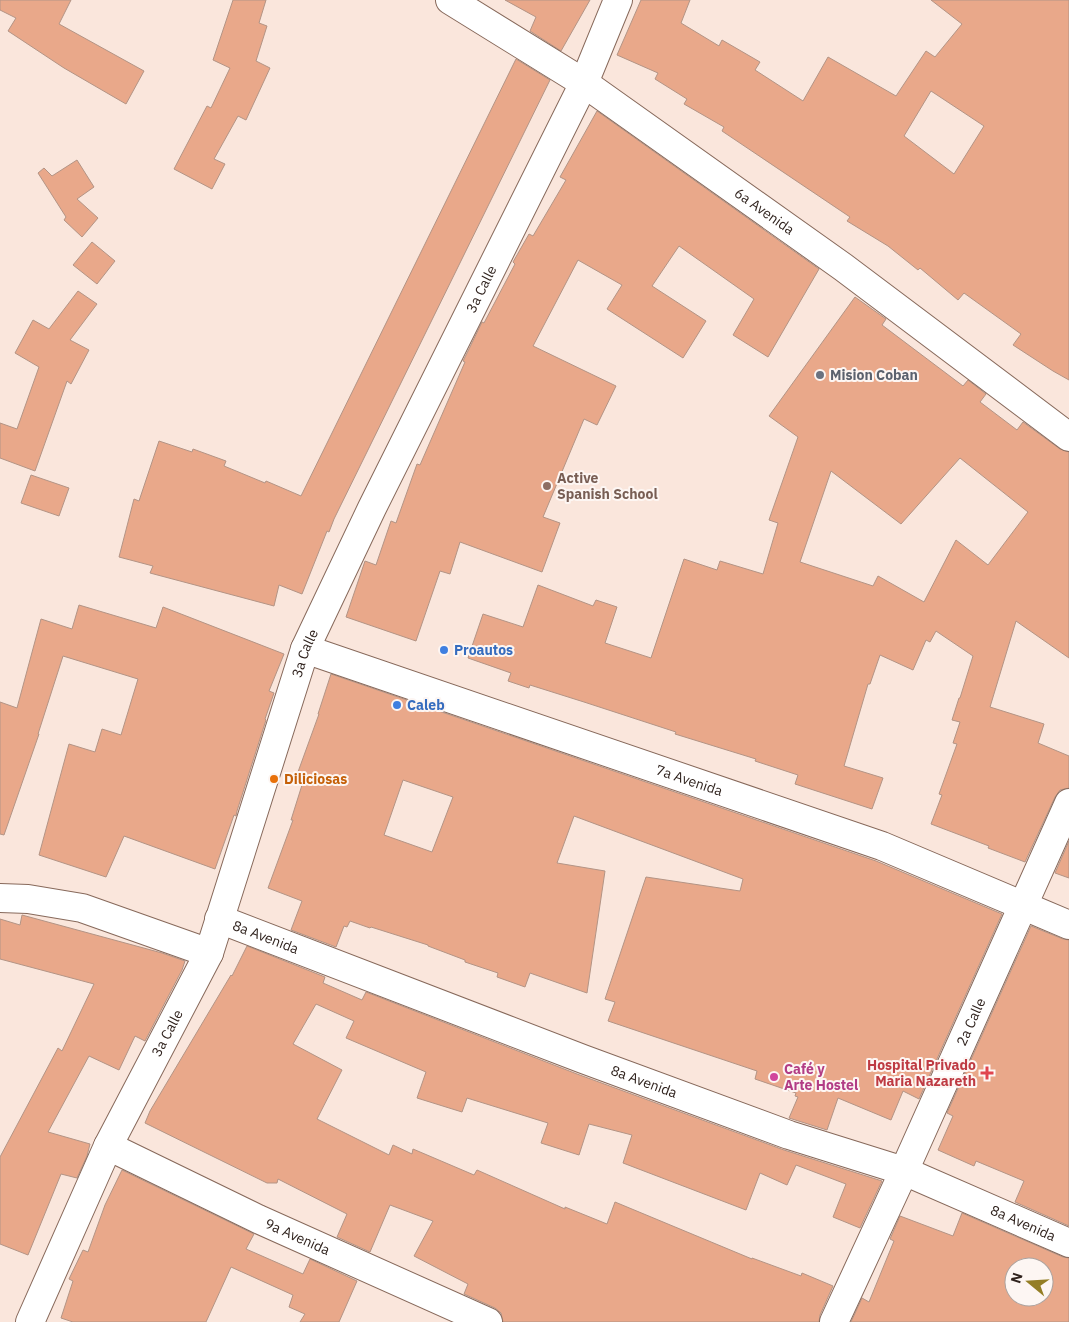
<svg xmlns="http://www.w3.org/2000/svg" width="1069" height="1322" font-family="'IBM Plex Sans',sans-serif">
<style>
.building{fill:#e9a88a;stroke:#b39485;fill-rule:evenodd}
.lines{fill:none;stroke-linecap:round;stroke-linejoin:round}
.minor-casing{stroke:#87695b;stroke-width:30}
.minor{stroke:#fff;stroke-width:28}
.worship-dot{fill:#6b7280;stroke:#fdf6f3;stroke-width:2}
.education-dot{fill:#8d6e63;stroke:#fdf6f3;stroke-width:2}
.shop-dot{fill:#3f7fe0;stroke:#fdf6f3;stroke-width:2}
.food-dot{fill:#e8710a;stroke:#fdf6f3;stroke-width:2}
.health-dot{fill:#e0444e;stroke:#fdf6f3;stroke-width:2}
.hotel-dot{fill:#d1479c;stroke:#fdf6f3;stroke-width:2}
.labels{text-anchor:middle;stroke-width:4;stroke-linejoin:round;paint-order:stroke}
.street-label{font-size:14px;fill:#30231e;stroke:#fdf6f3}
.worship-label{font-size:14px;font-weight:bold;fill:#5b616d;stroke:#fdf6f3;text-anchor:start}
.education-label{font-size:14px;font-weight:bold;fill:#785e54;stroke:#fdf6f3;text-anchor:start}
.shop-label{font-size:14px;font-weight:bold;fill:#366cbe;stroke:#fdf6f3;text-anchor:start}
.food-label{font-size:14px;font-weight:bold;fill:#c56008;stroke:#fdf6f3;text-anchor:start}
.health-label{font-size:14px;font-weight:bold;fill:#be3a42;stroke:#fdf6f3;text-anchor:end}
.hotel-label{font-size:14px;font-weight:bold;fill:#b23c85;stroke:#fdf6f3;text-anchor:start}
</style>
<rect width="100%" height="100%" fill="#fae6dc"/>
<g class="building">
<polygon points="0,0 71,0 59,24 144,71 126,104 64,68 8,31 16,18 0,10"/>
<polygon points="233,0 266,0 259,23 267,26 256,61 270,68 246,120 238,116 214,159 225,164 212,189 174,169 207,106 211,108 230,68 213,60"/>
<polygon points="505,0 590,0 561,51 530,31 536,17"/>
<path d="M 641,0 L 690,0 L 681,23 L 719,46 L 722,40 L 760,62 L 755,70 L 803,101 L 828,57 L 896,96 L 926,51 L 935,57 L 962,24 L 931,0 L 1069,0 L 1069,380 L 1053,371 L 1013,345 L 1021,334 L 964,293 L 958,300 L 920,268 L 918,270 L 888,246 L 847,221 L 850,217 L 722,131 L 724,127 L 684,104 L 687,99 L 655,79 L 658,73 L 617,55 ZM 931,91 L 984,126 L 954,174 L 904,136 Z"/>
<polygon points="516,59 550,80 334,519 329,532 327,531 302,594 279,585 274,606 150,573 153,566 119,557 134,499 139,501 159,441 192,452 193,449 226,461 224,466 265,483 266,481 301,496"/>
<polygon points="597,111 819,269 768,357 733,335 754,299 679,246 652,286 706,321 683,358 607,309 622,285 578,260 533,346 616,386 597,425 584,419 543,517 560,523 542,572 460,542 450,574 440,571 416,641 346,617 365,561 376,565 391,521 396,523 417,464 420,465 465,362 463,361 470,347 482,322 484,323 515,264 513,262 529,234 533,236 566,180 560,177"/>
<polygon points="77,160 94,187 77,199 98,218 82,237 64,220 66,217 38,173 44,168 52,176"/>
<polygon points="92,242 115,261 97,284 73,265"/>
<polygon points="78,291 97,304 70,340 89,350 71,384 67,381 35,471 0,458 0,423 17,429 39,367 15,353 33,320 49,329"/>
<path d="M 855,297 L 886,319 L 882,325 L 963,386 L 968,380 L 986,394 L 980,402 L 1017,430 L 1023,422 L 1060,449 L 1069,452 L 1069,658 L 1016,621 L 990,707 L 1044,724 L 1038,743 L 1069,756 L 1069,788 L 1060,790 L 1055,797 L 1025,862 L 988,848 L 989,846 L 931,824 L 942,795 L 939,794 L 957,744 L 953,743 L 960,722 L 952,720 L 959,698 L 960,698 L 973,656 L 936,631 L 930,642 L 926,640 L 913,670 L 880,655 L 870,684 L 868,684 L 844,766 L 883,778 L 872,809 L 795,784 L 798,775 L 755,761 L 756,759 L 675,734 L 676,732 L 584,702 L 530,685 L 529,688 L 508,681 L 511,673 L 468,658 L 483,614 L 523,627 L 538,585 L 593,606 L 596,600 L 617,607 L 605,643 L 651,658 L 684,559 L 717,570 L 720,561 L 763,574 L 778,523 L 769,520 L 798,437 L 769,416 ZM 960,458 L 1028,512 L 988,565 L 956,540 L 924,602 L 878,576 L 873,586 L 800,562 L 831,471 L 901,524 Z"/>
<polygon points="31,475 69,488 59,516 21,503"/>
<polygon points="79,605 156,628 163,607 284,654 269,691 274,693 265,719 266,720 237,811 236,816 234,815 215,869 124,836 106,877 39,855 69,744 95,752 102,729 121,735 138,679 63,656 38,734 39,734 4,835 0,834 0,702 17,708 41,619 72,629"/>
<path d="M 331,674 L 876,861 L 1002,914 L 919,1099 L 903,1091 L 891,1120 L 838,1098 L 827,1130 L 789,1118 L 798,1097 L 795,1096 L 796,1093 L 755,1079 L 757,1071 L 608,1021 L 615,1002 L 605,999 L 646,877 L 740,891 L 743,879 L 574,816 L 557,863 L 605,871 L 587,993 L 530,973 L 525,987 L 497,977 L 498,973 L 465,962 L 465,960 L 428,946 L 428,945 L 371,927 L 370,928 L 350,921 L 347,927 L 344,926 L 336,947 L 291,930 L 302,901 L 268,888 L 293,820 L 291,820 L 302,785 L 294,783 L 319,714 L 318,714 ZM 403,780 L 453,797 L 432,852 L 384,835 Z"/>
<polygon points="1069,841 1069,878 1055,873"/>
<polygon points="22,915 162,953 185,961 182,970 145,1041 135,1036 119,1070 89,1056 48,1132 90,1144 87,1156 77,1178 61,1174 28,1255 0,1244 0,1157 58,1048 62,1051 94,984 0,959 0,919 20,925"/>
<polygon points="1031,926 1063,939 1069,940 1069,1226 1015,1202 1024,1181 976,1161 974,1166 938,1150 953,1116 947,1113"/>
<polygon points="247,946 325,977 323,983 362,1000 366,992 577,1074 784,1150 882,1181 860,1228 833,1217 846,1184 796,1165 787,1185 760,1173 746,1210 623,1163 632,1135 589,1124 579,1155 541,1143 548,1123 467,1098 462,1112 417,1098 426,1072 346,1038 354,1021 316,1004 293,1044 342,1070 317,1119 389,1155 393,1145 412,1154 413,1149 474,1175 477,1170 565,1209 565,1207 607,1224 615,1202 752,1259 752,1258 801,1276 802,1273 833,1286 820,1315 819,1322 503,1322 501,1313 495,1308 464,1294 468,1284 414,1256 433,1221 390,1205 370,1252 337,1237 347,1214 278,1179 277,1183 267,1183 145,1123 150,1111 231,975 232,976"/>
<polygon points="122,1170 254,1234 246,1249 303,1274 310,1259 357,1281 339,1322 300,1322 305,1314 289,1307 293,1295 231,1267 206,1322 73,1322 61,1318 73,1281 69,1279 83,1250 88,1252 105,1205"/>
<path d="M 962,1213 L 1063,1257 L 1069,1258 L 1069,1322 L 851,1322 L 862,1298 L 869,1302 L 894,1241 L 890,1239 L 900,1216 L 953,1236 ZM 1014,1267 L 1044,1267 L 1044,1297 L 1014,1297 Z"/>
</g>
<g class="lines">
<defs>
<g id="minor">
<path id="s1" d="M 450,0 L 584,83 L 843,267 L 1069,437"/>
<path id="s2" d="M 305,649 L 882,846 L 1069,925"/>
<polyline points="0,898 28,899 82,908 209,953"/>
<path id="s3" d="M 219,919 L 583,1059 L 789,1135 L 904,1171 L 1069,1243"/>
<path id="s4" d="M 108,1146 L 258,1219 L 488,1322"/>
<path id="s5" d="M 30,1322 L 108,1146 L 209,953 L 305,649 L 372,508 L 584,83 L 618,0"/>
<path id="s6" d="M 834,1322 L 904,1171 L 1069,803"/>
</g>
</defs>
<use href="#minor" class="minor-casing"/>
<use href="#minor" class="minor"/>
</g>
<circle class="worship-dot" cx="820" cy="375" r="5"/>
<circle class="education-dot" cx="547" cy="486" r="5"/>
<g class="shop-dot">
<circle cx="444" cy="650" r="5"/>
<circle cx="397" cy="705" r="5"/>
</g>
<circle class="food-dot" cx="274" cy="779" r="5"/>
<path class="health-dot" d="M984.5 1065.5h5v5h5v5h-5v5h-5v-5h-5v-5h5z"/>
<circle class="hotel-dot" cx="774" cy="1077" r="5"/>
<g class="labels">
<g class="street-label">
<text dy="5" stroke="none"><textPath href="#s1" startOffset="379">6a Avenida</textPath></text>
<text dy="5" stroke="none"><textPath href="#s5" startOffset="1130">3a Calle</textPath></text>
<text dy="5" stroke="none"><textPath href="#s5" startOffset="725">3a Calle</textPath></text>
<text dy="5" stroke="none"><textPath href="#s2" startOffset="406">7a Avenida</textPath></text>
<text dy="5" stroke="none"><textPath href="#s3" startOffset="50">8a Avenida</textPath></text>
<text dy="5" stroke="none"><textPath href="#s6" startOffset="330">2a Calle</textPath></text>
<text dy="5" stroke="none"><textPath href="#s5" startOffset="320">3a Calle</textPath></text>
<text dy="5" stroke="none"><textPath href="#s3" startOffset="455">8a Avenida</textPath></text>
<text dy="5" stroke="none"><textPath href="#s3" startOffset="860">8a Avenida</textPath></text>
<text dy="5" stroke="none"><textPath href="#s4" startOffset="210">9a Avenida</textPath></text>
</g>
<g class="worship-label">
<text x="830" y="380">Mision Coban</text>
</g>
<g class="education-label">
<text x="557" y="483">Active<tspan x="557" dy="16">Spanish School</tspan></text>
</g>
<g class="shop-label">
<text x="454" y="655">Proautos</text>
<text x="407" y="710">Caleb</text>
</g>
<g class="food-label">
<text x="284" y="784">Diliciosas</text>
</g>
<g class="health-label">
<text x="976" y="1070">Hospital Privado<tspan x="976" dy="16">Maria Nazareth</tspan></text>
</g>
<g class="hotel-label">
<text x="784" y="1074">Café y<tspan x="784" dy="16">Arte Hostel</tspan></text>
</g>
</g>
<g transform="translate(1029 1282) rotate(288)"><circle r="24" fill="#fdf6f3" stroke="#aba29e"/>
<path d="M0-4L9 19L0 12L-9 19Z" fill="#947e25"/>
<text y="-8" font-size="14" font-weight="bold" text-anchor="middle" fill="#30231e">N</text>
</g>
</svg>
